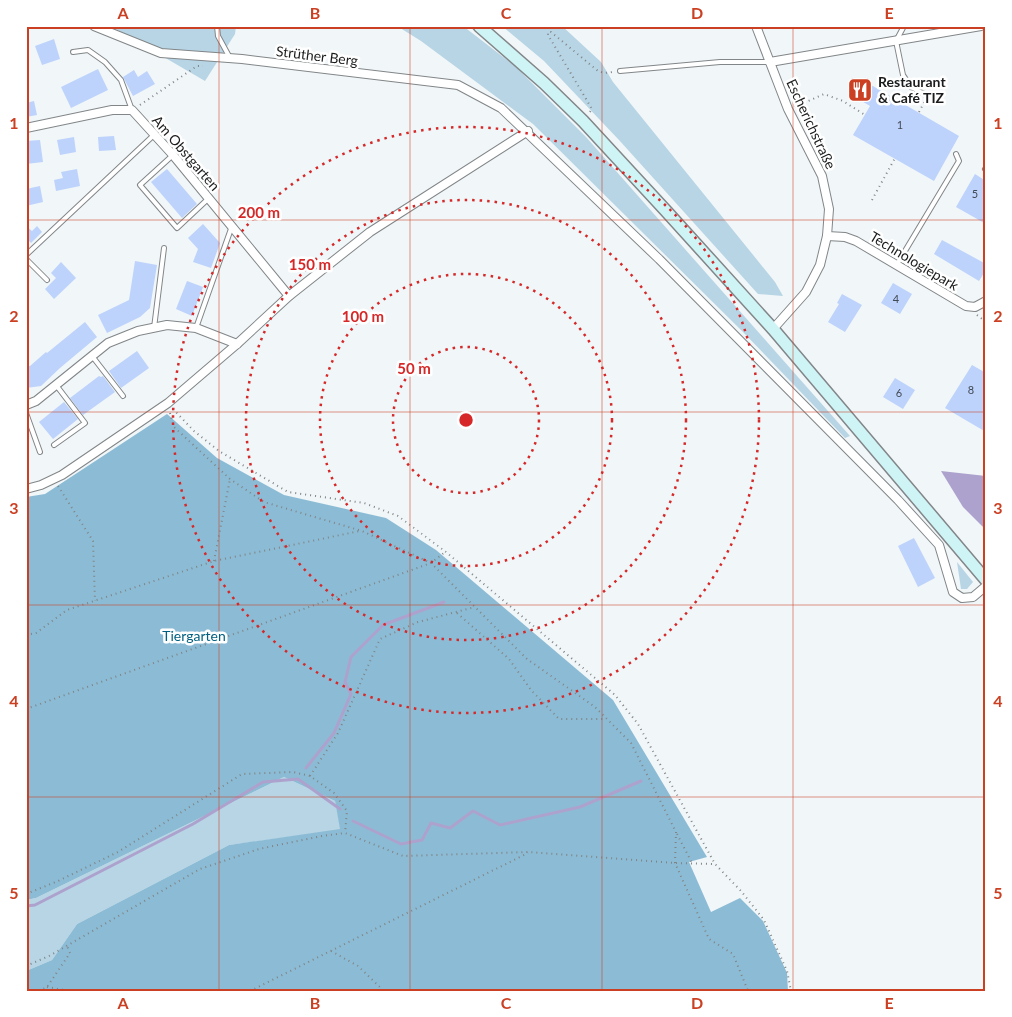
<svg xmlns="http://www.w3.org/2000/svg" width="1012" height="1017" font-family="Lato,sans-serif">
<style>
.green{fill:#b7d5e5}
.forest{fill:#8cbcd5}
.water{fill:#ada2cd}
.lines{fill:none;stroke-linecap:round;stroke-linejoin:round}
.stream{stroke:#ada2cd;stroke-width:3}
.building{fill:#bdd3fc}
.lane-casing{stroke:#828688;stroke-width:6}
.street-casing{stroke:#828688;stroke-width:10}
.secondary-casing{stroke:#828688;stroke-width:14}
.path{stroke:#818485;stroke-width:2;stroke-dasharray:1 4;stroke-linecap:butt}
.lane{stroke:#fff;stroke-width:4}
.street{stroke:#fff;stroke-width:8}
.secondary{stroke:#cff4f6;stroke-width:11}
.grid{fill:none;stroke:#cb4023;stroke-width:1;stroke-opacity:0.55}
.ring{fill:none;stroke:#d62828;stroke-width:2.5;stroke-dasharray:2.5 5}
.labels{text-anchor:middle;stroke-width:5;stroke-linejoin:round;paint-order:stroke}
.number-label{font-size:11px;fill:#434954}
.street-label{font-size:14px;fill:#1a1b1c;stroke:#fff}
.poi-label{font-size:14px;font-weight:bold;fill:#1a1b1c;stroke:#fff;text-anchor:start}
.park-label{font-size:14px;fill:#016081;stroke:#fff}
.centre{fill:#d62828;stroke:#fff;stroke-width:2.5}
.ring-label{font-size:15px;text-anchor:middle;font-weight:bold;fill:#d62828;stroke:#fff;stroke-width:5;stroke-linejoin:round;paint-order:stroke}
.neatline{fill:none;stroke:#cb4023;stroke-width:2}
.grid-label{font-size:16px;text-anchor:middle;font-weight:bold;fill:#cb4023}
</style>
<rect width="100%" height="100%" fill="#f1f6f8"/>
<g class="green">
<polygon points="115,26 236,26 235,34 205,81 114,28"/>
<polygon points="397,26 463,26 516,67 586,137 850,436 845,438 742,331 533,124 421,41"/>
<polygon points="502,26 562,26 601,62 613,82 775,282 783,296 758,294 619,140 544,61"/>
<polygon points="957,562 973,582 967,589 961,589"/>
<polygon points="284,777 335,801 341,830 229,845 77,924 52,960 26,971 26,900 36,898"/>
</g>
<polygon class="forest" points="167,414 217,458 284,495 386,518 436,550 613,700 707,857 689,862 711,912 740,898 763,921 787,973 788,991 26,991 26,971 52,960 77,924 229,845 340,829 335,801 284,777 36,898 26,900 26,497 45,494"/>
<polygon class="water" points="941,471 986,476 986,530 963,507"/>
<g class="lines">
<g class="stream">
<polyline points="306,768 334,733 351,694 345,682 351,657 383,625 444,602"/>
<polyline points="353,821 401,844 422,840 431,823 450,828 473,811 500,825 580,807 641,781"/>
<polyline points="26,906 35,905 193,824 263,782 298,779 340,809"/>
</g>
</g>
<g class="building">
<polygon points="54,39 60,59 42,65 35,46"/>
<polygon points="98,69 108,90 71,108 61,87"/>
<polygon points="134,70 138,77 147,71 155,84 133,96 123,77"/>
<polygon points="859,78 959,136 934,181 853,135 870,106 850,94"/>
<polygon points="34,101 37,115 26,117 26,103"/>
<polygon points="114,136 116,150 99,151 98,137"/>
<polygon points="74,137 76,152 60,155 57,140"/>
<polygon points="40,140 43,162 26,164 26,141"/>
<polygon points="77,169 80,186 56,191 54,180 63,178 61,172"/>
<polygon points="167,169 197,204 182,218 151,182"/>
<polygon points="975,174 986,181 986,224 956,207"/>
<polygon points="40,186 43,202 26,206 26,189"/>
<polygon points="203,224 220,243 211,268 193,262 198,249 188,238"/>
<polygon points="26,226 32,231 37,226 42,232 31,243 26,238"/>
<polygon points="942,240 986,264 986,270 979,281 934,254"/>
<polygon points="135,261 157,265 150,308 140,317 107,333 98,315 129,300"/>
<polygon points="61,262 76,278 54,299 45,289 56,278 51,273"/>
<polygon points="187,281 203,287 192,316 176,309"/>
<polygon points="893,283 912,294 900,314 881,303"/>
<polygon points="842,294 862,305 845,332 828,322 839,304 837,303"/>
<polygon points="85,322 97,337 60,368 41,386 26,388 26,366 30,366 46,352 47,353"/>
<polygon points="137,351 149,368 121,388 109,371"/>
<polygon points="972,365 986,373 986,432 945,408"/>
<polygon points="99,376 101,377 103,376 115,392 83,415 70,398"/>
<polygon points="895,378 915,390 903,409 883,397"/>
<polygon points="64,402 78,419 53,439 39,422"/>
<polygon points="914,538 935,578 918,587 898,546"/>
</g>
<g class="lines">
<defs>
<g id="lane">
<polyline points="217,26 218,36 230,58"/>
<polyline points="904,26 896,41 903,75 911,87 928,96"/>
<polyline points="73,52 88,50 105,62 121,80 132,110"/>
<polyline points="620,71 720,62 770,62"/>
<polyline points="173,155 140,185 177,228 209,198"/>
<polyline points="985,169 986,170"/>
<polyline points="26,255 155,134"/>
<polyline points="26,259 47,280"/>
<polyline points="896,266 959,161 956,154"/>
<polyline points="154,328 164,248"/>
<polyline points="196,328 232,226"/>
<polyline points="92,356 123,396"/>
<polyline points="26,413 40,452"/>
<polyline points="54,445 85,423 56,385"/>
</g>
<g id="street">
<polyline points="94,26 161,53 242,59 458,85 501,108 659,259 898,500 939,545 953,592 962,598 973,597 986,586"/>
<polyline points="756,26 788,109 822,176 829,209 827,236 820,265 806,292 773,329"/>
<polyline points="770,62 981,26"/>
<polyline points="26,128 112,110 132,110 173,155 289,296"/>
<polyline points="827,236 845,237 856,241 966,306 975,307 986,301"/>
<polyline points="26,405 36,401 108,343 138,331 167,325 196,328 237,344"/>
<polyline points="26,489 41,485 62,475 168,403 237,344 289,296 370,232 528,131"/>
</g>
<polyline id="secondary" points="479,26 544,83 583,121 667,212 773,329 986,580"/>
</defs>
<use href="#lane" class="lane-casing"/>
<use href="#street" class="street-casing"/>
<use href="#secondary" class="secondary-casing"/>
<g class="path">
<polyline points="140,105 197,66 203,66"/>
<polyline points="795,107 824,94 843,101 865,115"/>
<polyline points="590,112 592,109 548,35 548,32 551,32 598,71 604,73 613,72"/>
<polyline points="919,112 925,101"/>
<polyline points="872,200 895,158"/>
<polyline points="977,315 986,322"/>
<polyline points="173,409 194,431 219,451 288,492 364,503 398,516 446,552 615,695 638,724 715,864 741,891 764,920 787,971 791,991"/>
<polyline points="170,413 174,427 230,479 264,502 362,531 431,563 527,659 595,707 631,743 676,832 675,863 709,939 733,954 748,991"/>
<polyline points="58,486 93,541 95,601"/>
<polyline points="214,561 230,479"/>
<polyline points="457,613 509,659 531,690 559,719 606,719"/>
<polyline points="26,635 36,633 67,610 214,561 360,531"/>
<polyline points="26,709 431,563 445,552"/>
<polyline points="310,776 338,733 380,639 418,622 475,607"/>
<polyline points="677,834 692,863"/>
<polyline points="26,894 58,881 118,852 242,774 293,772 310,776 334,793 347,811 345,833"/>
<polyline points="331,951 358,966 384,991"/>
<polyline points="26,966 49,956 200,869 259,849 322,836 345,833 403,856 529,852 675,863 715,864"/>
<polyline points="47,987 70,991"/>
<polyline points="39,991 47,987 70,953 67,946"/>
<polyline points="250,991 528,853"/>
</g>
<use href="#lane" class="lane"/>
<use href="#street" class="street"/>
<use href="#secondary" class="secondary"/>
</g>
<path class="grid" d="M 219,26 L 219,991M 410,26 L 410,991M 602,26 L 602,991M 793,26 L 793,991M 26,220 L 986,220M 26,412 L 986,412M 26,605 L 986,605M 26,797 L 986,797"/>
<g class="ring">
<circle cx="466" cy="420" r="73"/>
<circle cx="466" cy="420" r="146"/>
<circle cx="466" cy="420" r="220"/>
<circle cx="466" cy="420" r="293"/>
</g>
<defs>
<symbol id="restaurant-square" viewBox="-11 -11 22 22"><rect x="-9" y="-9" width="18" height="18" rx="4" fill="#cb4023" stroke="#fff"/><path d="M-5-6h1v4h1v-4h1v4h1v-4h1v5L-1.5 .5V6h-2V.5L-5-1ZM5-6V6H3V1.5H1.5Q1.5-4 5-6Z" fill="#fff"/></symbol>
</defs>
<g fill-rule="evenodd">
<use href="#restaurant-square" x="846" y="76" width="28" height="28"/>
</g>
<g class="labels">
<g class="number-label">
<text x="900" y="129">1</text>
<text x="975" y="198">5</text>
<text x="896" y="303">4</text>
<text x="971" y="394">8</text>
<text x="899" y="397">6</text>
</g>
<g class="street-label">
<text transform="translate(317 56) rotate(7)" y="5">Strüther Berg</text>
<text transform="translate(811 124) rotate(65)" y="5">Escherichstraße</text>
<text transform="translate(186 153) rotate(49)" y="5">Am Obstgarten</text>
<text transform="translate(914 261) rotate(31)" y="5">Technologiepark</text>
</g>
<g class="poi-label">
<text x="878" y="87">Restaurant<tspan x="878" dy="16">&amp; Café TIZ</tspan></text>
</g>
<g class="park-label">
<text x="194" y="641">Tiergarten</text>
</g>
</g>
<circle cx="466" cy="420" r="8" class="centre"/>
<g class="ring-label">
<text x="259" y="218">200 m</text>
<text x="310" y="270">150 m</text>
<text x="363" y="322">100 m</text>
<text x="414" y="374">50 m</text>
</g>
<rect width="1012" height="1017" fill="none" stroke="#ffffff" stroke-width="55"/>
<rect x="28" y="28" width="956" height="962" class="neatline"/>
<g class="grid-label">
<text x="123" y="19">A</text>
<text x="315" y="19">B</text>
<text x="506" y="19">C</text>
<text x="697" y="19">D</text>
<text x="889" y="19">E</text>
<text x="14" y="129">1</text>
<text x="998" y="129">1</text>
<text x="14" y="322">2</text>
<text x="998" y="322">2</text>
<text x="14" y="514">3</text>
<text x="998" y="514">3</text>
<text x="14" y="707">4</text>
<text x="998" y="707">4</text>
<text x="14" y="899">5</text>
<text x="998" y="899">5</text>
<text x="123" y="1009">A</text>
<text x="315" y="1009">B</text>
<text x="506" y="1009">C</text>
<text x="697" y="1009">D</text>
<text x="889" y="1009">E</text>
</g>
</svg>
